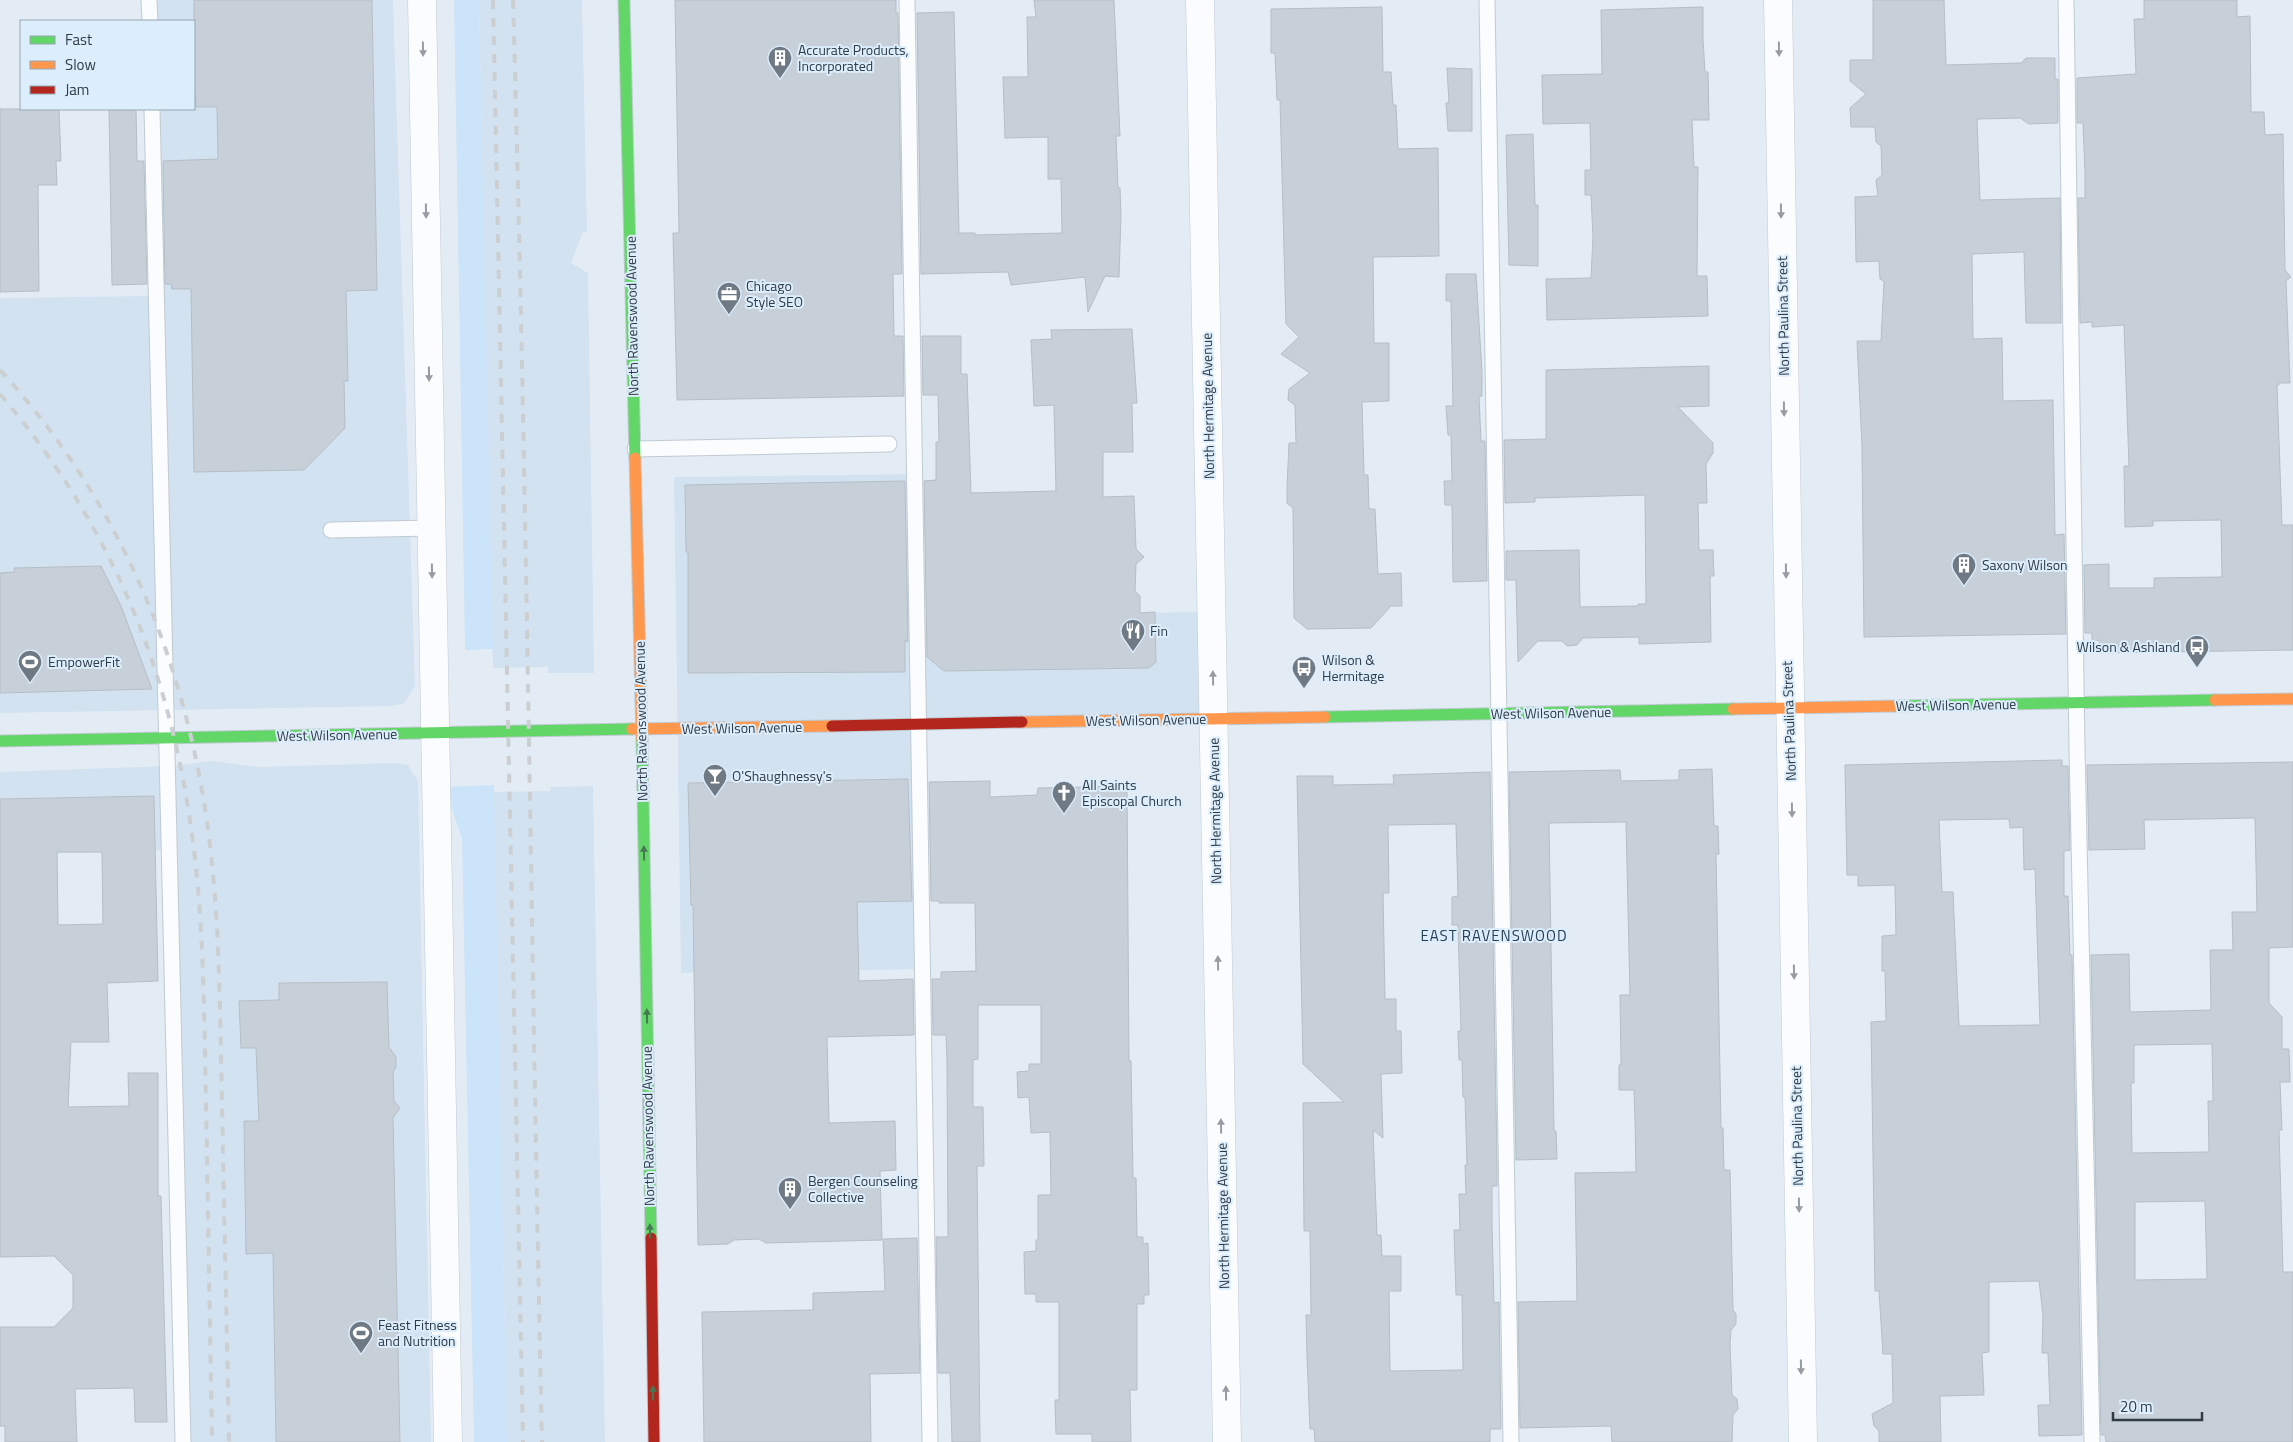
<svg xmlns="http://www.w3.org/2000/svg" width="2293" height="1442" font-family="'Titillium Web',sans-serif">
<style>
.built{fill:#d3e2f0}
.green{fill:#cce4f9}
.building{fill:#c7d0d9;stroke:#b5bec6;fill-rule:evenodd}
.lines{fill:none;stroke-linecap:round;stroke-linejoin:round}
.lane-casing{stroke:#c0cad2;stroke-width:17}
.street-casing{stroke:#c0cad2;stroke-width:29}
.fast-casing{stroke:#c0cad2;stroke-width:13}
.slow-casing{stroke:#c0cad2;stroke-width:13}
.jam-casing{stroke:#c0cad2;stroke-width:13}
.lane{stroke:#fbfcfe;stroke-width:15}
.street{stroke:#fbfcfe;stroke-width:28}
.fast{stroke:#63d668;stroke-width:11}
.slow{stroke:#ff974d;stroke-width:11}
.jam{stroke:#b3261e;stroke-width:11}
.rail{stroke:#cccfd2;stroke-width:4;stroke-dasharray:9 9;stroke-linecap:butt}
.oneway{fill:#969ca2}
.oneway2{fill:#447953}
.labels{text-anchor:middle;stroke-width:4;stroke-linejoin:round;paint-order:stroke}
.poi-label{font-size:14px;fill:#303b45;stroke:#dcedfc;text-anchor:start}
.street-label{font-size:14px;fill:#303b45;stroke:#dcedfc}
.neighbourhood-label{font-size:15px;letter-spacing:1px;fill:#283f52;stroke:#dcedfc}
</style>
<rect width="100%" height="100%" fill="#e3ecf5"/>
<g class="built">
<polygon points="147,0 393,0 415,685 410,695 403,704 391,706 0,713 0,298 154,296 149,109 194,109 194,21 147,21"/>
<polygon points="479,0 582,0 587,232 583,232 571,263 588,273 594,673 548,673 548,667 539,667 493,668"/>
<polygon points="919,474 921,616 1200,612 1201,716 921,720 924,969 681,973 674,477"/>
<polygon points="213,761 258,767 393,763 408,765 418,781 431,1442 183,1442 165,850 0,855 0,772 168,766"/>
<polygon points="593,786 605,1442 507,1442 494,792 550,791 551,787"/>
</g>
<g class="green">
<polygon points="454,0 479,0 493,649 465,650"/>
<polygon points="494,785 507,1442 474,1442 462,838 444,787"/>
</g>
<g class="building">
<polygon points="194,0 372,0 377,290 346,291 348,381 344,381 345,428 304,470 194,472 191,289 172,289 171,284 165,284 163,161 218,159 217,107 196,107 195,92 194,92"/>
<polygon points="675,0 896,0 896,13 898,13 902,274 893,274 894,336 903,336 904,396 677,400 673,233 679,233"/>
<polygon points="1034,0 1114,0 1120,136 1116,136 1118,188 1120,188 1121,216 1119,277 1105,276 1088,312 1085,277 1011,285 1008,272 921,274 917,13 954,12 959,233 975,233 975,235 1062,233 1061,179 1048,179 1048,137 1005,138 1003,77 1028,77 1027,17 1036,17"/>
<polygon points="1873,0 1944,0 1946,65 2021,63 2026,58 2055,58 2055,79 2058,79 2058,123 2029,124 2020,118 1977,119 1980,200 2060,198 2061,323 2026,323 2024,252 1972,254 1973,339 2002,338 2003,401 2053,400 2055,535 2064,534 2066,634 1864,637 1862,446 1857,341 1881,341 1884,281 1880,279 1879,261 1856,262 1855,197 1878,196 1876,180 1882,175 1881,146 1876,142 1875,127 1851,127 1850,108 1866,94 1850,81 1850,60 1873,60"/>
<polygon points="2144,0 2237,0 2237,17 2250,16 2251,112 2264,112 2265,135 2283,134 2285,270 2291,277 2286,281 2290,383 2279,383 2279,385 2277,385 2282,525 2293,525 2293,650 2100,653 2099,640 2092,641 2092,633 2085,633 2084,565 2109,564 2109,588 2154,588 2154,578 2222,577 2221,520 2153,521 2153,526 2125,527 2124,466 2129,466 2124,325 2092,327 2092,322 2080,323 2078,198 2085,198 2085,172 2083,123 2077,123 2077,78 2136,74 2134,19 2144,19"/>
<polygon points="1382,7 1383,72 1391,72 1393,105 1396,105 1398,149 1438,148 1439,256 1373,257 1374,343 1389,343 1389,401 1362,402 1364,475 1368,475 1369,509 1375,509 1378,574 1401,573 1402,606 1391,606 1371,628 1307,629 1294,618 1293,508 1287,503 1287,488 1289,443 1296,443 1295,405 1288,400 1289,389 1310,373 1281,354 1299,337 1286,324 1280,100 1277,100 1275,53 1271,53 1271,9"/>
<polygon points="1703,7 1703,39 1705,72 1708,72 1709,120 1692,120 1694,167 1698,167 1697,276 1707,276 1708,316 1547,320 1546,279 1591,278 1593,237 1591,195 1585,195 1585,170 1591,170 1590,123 1543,124 1542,75 1602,74 1601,10"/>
<polygon points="1447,68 1472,69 1472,131 1448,131 1446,103 1449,103"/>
<polygon points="0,109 59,109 61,161 56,161 57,185 38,185 39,291 0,292"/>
<polygon points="109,109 136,109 137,161 144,161 147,284 112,285"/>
<polygon points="1533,134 1535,205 1538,205 1538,266 1509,265 1506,135"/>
<polygon points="1446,274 1476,274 1482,372 1482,396 1479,397 1481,441 1485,441 1487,581 1453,582 1452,505 1445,505 1444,481 1452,481 1451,435 1448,435 1446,406 1453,406 1451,301 1446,301"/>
<polygon points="1132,329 1137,403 1132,403 1133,452 1103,452 1103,497 1134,496 1136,549 1144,557 1136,564 1135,591 1140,596 1140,613 1155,612 1156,662 1149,668 944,671 927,657 924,481 936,480 936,442 939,442 938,395 923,395 922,336 961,336 961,374 967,374 971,493 1056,491 1054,405 1034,406 1031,340 1052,339 1051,330"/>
<polygon points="1709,366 1709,406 1678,407 1713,443 1713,453 1706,464 1707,503 1698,503 1699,550 1713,550 1714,576 1710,576 1711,642 1639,644 1639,637 1583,638 1577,645 1567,646 1562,641 1538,641 1518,662 1516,580 1506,580 1506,551 1579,550 1580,607 1638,606 1638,604 1646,604 1645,495 1535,498 1535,502 1505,503 1504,440 1546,439 1546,370"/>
<polygon points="905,481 908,642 905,640 905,672 688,673 688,552 686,552 685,485"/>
<polygon points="101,566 121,606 152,689 0,693 0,573 15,572 14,568"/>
<path d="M 2062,760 L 2062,766 L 2068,766 L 2070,850 L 2064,851 L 2064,896 L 2068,896 L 2070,955 L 2072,955 L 2082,1435 L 2039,1436 L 2038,1405 L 2050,1405 L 2048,1353 L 2042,1353 L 2043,1315 L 2039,1281 L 1989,1282 L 1989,1352 L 1982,1353 L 1984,1395 L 1940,1396 L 1941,1442 L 1879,1442 L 1879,1431 L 1874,1426 L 1872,1414 L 1893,1403 L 1892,1354 L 1883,1354 L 1879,1291 L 1875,1291 L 1871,1022 L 1886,1021 L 1885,971 L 1882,971 L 1882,936 L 1896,935 L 1895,885 L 1858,886 L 1858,875 L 1847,875 L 1845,765 ZM 2009,819 L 2010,828 L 2023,827 L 2024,870 L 2035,869 L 2040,1025 L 1959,1026 L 1953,892 L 1942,892 L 1939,820 Z"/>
<path d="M 2293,762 L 2293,947 L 2269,948 L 2269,1003 L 2282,1017 L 2282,1049 L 2289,1049 L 2290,1082 L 2280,1082 L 2282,1130 L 2279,1130 L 2283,1272 L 2293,1272 L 2293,1442 L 2106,1442 L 2105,1435 L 2101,1435 L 2091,955 L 2129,954 L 2130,1012 L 2211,1010 L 2210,950 L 2233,950 L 2232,912 L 2257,912 L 2255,818 L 2144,820 L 2145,849 L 2089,850 L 2087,765 ZM 2212,1044 L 2213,1101 L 2208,1101 L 2209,1152 L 2132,1153 L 2131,1083 L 2134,1083 L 2134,1045 ZM 2205,1201 L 2207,1279 L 2135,1280 L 2135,1202 Z"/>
<polygon points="1712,769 1714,826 1718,826 1719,854 1716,854 1721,1128 1723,1128 1724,1170 1730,1170 1733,1310 1736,1314 1736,1324 1731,1330 1730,1343 1732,1395 1737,1399 1738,1409 1733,1415 1732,1442 1612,1442 1611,1426 1520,1428 1518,1302 1577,1301 1575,1173 1636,1172 1635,1119 1634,1090 1619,1090 1619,1065 1621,1065 1620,995 1630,995 1626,822 1549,823 1554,1131 1556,1131 1557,1159 1516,1160 1509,772 1620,770 1621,781 1679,780 1679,770"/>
<path d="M 1490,772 L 1497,1161 L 1497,1186 L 1492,1186 L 1492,1224 L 1494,1303 L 1499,1302 L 1501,1429 L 1490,1429 L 1490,1442 L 1315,1442 L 1314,1429 L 1310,1429 L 1307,1356 L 1306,1315 L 1311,1315 L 1310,1231 L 1304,1231 L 1303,1103 L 1344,1102 L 1303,1064 L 1297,776 L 1333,776 L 1333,785 L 1394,784 L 1393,775 ZM 1456,824 L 1458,896 L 1452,897 L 1452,925 L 1458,925 L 1461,1031 L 1458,1031 L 1459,1060 L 1462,1060 L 1463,1097 L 1465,1097 L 1467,1165 L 1465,1165 L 1466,1194 L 1459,1194 L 1460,1230 L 1454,1230 L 1456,1295 L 1462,1295 L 1463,1370 L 1390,1371 L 1389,1291 L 1401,1291 L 1401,1256 L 1382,1256 L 1381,1235 L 1377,1235 L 1373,1130 L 1383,1138 L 1381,1074 L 1402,1073 L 1401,1031 L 1396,1031 L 1396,999 L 1385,999 L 1383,893 L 1389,893 L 1388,825 Z"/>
<polygon points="908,779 912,901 857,902 859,981 913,979 914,1035 827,1037 829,1123 895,1121 896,1170 880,1171 882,1240 766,1243 759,1239 734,1240 728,1244 698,1245 693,905 691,905 688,783"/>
<polygon points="990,781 990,797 1037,795 1038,788 1127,786 1129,1061 1131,1061 1133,1178 1136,1178 1137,1237 1143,1237 1143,1244 1148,1243 1149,1295 1144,1295 1144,1304 1137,1304 1137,1390 1130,1390 1131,1442 1092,1442 1092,1434 1056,1434 1055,1400 1059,1400 1059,1302 1036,1302 1036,1294 1025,1294 1024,1252 1036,1251 1036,1240 1038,1240 1038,1195 1051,1195 1050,1132 1031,1133 1029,1097 1018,1098 1017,1072 1029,1071 1029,1064 1041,1064 1041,1005 978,1005 978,1059 973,1060 973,1107 983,1107 984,1166 977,1166 980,1442 952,1442 950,1373 938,1373 936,1237 948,1237 947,1060 946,1035 933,1035 932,979 941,979 941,972 976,971 975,903 939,903 939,901 931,901 929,782"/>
<path d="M 154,796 L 158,981 L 107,983 L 109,1042 L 71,1042 L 68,1107 L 129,1106 L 128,1073 L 158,1073 L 158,1196 L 161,1196 L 167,1422 L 135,1422 L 134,1388 L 75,1389 L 77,1442 L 5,1442 L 5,1426 L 0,1426 L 0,1327 L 54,1327 L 73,1308 L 73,1275 L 54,1256 L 0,1257 L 0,799 ZM 57,852 L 102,852 L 103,924 L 58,925 Z"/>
<polygon points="387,982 389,1047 396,1057 396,1067 393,1072 394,1101 400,1108 393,1118 400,1442 276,1442 273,1253 246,1254 244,1121 259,1121 256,1048 241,1048 239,1001 279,1000 279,983"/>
<polygon points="917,1238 920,1373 870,1374 871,1442 704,1442 702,1312 813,1310 813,1293 885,1291 883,1239"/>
</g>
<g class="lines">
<defs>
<g id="lane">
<polyline points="149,0 150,21"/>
<polyline points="907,0 930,1442"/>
<polyline points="1487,0 1511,1442"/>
<polyline points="2066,0 2077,748 2092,1442"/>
<polyline points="152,109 183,1442"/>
<polyline points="635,449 889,444"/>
<polyline points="331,530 432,528"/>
</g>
<g id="street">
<polyline points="422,0 448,1442"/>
<polyline points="1200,0 1227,1442"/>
<polyline points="1778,0 1803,1442"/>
</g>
<g id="fast">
<polyline points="624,0 635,458"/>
<polyline points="1895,706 2215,700"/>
<polyline points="1325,717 1733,709"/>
<polyline points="642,740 651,1238"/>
<polyline points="0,741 632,729"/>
</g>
<g id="slow">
<polyline points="635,458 642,740"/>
<polyline points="2215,700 2293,699"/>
<polyline points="1733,709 1895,706"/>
<polyline points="1022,722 1325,717"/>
<polyline points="632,729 832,726"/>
</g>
<g id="jam">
<polyline points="832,726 1022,722"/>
<polyline points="651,1238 654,1442"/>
</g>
</defs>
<use href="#lane" class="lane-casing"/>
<use href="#street" class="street-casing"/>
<use href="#fast" class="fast-casing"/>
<use href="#slow" class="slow-casing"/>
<use href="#jam" class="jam-casing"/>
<use href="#lane" class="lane"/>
<use href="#street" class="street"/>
<use href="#fast" class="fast"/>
<use href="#slow" class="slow"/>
<use href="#jam" class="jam"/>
<g class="rail">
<polyline points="493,0 523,1442"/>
<path d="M 513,0 C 527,481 531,961 542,1442"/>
<path d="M 0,370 C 124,506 191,672 211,854 C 220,937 220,1020 222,1103 C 224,1216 227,1329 229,1442"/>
<path d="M 0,394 C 112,526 171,671 193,842 C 204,928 204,1014 206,1101 C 208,1214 210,1328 212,1442"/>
</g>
</g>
<defs><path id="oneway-solid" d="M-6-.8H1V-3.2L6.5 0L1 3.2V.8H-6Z" transform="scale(1.25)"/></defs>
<g class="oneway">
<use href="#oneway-solid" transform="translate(423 49) rotate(89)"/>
<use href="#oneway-solid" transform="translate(1779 49) rotate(89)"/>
<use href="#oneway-solid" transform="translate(426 211) rotate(89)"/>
<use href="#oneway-solid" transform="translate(1781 211) rotate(89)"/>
<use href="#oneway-solid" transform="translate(429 374) rotate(89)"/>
<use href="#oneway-solid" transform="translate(1784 409) rotate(89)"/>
<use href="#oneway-solid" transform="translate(432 571) rotate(89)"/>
<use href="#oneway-solid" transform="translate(1786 571) rotate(89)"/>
<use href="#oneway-solid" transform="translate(1213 678) rotate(-91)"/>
<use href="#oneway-solid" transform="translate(1792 810) rotate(89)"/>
<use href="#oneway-solid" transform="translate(1218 963) rotate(-91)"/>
<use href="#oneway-solid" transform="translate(1794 972) rotate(89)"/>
<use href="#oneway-solid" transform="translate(1221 1126) rotate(-91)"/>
<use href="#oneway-solid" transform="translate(1799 1205) rotate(89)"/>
<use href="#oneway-solid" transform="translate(1801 1367) rotate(89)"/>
<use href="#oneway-solid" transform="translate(1226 1393) rotate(-91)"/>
</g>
<g class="oneway2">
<use href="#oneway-solid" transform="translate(644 853) rotate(-91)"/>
<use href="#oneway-solid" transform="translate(647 1016) rotate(-91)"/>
<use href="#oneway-solid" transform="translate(650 1231) rotate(-91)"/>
<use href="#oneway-solid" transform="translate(653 1393) rotate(-91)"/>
</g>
<defs>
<symbol id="building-pin" viewBox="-11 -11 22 30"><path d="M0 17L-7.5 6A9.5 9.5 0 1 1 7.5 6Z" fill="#6f7983" stroke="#dcedfc"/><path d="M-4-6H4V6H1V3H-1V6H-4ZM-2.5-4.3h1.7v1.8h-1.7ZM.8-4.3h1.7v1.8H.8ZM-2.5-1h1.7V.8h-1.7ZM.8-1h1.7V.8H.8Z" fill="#fff"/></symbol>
<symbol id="office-pin" viewBox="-11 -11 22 30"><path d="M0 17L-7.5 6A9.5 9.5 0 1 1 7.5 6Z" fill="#6f7983" stroke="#dcedfc"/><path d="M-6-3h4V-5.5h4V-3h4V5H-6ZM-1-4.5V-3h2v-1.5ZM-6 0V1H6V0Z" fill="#fff"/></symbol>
<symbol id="restaurant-pin" viewBox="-11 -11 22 30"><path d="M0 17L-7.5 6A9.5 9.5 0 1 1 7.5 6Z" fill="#6f7983" stroke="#dcedfc"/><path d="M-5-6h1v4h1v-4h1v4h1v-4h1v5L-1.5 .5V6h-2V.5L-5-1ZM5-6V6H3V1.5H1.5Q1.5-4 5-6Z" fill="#fff"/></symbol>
<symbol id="bus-pin" viewBox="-11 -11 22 30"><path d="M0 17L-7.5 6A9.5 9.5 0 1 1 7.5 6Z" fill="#6f7983" stroke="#dcedfc"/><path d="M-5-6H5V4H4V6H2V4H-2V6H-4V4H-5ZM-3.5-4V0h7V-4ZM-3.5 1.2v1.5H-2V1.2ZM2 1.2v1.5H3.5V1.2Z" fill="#fff"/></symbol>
<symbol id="stadium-pin" viewBox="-11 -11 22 30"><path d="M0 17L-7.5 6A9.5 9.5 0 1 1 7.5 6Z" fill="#6f7983" stroke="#dcedfc"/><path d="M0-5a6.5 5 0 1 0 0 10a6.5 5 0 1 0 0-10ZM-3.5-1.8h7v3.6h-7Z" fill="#fff"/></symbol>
<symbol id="bar-pin" viewBox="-11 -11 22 30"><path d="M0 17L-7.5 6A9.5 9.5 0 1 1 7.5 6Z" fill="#6f7983" stroke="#dcedfc"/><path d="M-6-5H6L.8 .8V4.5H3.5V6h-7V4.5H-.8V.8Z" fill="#fff"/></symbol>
<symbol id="church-pin" viewBox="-11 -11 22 30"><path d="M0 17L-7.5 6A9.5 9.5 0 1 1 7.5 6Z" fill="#6f7983" stroke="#dcedfc"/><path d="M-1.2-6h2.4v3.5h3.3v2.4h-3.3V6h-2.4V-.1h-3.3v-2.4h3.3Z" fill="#fff"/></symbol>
</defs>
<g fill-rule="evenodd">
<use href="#building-pin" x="766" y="44" width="28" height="38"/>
<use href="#office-pin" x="715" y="280" width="28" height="38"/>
<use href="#building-pin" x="1950" y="551" width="28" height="38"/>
<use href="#restaurant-pin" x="1119" y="617" width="28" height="38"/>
<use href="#bus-pin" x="2183" y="633" width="28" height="38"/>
<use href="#stadium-pin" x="16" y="648" width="28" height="38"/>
<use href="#bus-pin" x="1290" y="654" width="28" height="38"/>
<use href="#bar-pin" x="701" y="762" width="28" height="38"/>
<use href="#church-pin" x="1050" y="779" width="28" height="38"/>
<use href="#building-pin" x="776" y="1175" width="28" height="38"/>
<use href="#stadium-pin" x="347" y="1319" width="28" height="38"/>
</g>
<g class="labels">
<g class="poi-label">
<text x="798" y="55">Accurate Products,<tspan x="798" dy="16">Incorporated</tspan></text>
<text x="746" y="291">Chicago<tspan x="746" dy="16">Style SEO</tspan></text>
<text x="1982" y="570">Saxony Wilson</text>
<text x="1150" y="636">Fin</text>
<text x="2180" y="652" text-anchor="end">Wilson &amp; Ashland</text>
<text x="1322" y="665">Wilson &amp;<tspan x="1322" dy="16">Hermitage</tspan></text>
<text x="48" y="667">EmpowerFit</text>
<text x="732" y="781">O'Shaughnessy's</text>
<text x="1082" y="790">All Saints<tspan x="1082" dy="16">Episcopal Church</tspan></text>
<text x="808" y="1186">Bergen Counseling<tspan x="808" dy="16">Collective</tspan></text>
<text x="378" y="1330">Feast Fitness<tspan x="378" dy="16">and Nutrition</tspan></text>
</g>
<g class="street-label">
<text transform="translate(632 316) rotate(-91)" y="5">North Ravenswood Avenue</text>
<text transform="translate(1783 316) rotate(-91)" y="5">North Paulina Street</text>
<text transform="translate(1208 406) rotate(-91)" y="5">North Hermitage Avenue</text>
<text transform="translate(1956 705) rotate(-1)" y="5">West Wilson Avenue</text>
<text transform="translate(1551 713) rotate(-1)" y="5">West Wilson Avenue</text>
<text transform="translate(1146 720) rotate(-1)" y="5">West Wilson Avenue</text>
<text transform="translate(641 721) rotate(-91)" y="5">North Ravenswood Avenue</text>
<text transform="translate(1789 721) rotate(-92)" y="5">North Paulina Street</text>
<text transform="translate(742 728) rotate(-1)" y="5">West Wilson Avenue</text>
<text transform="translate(337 735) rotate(-1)" y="5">West Wilson Avenue</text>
<text transform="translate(1215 811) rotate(-91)" y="5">North Hermitage Avenue</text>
<text transform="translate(648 1126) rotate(-91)" y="5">North Ravenswood Avenue</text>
<text transform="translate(1797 1126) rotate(-91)" y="5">North Paulina Street</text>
<text transform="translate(1223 1216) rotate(-91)" y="5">North Hermitage Avenue</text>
</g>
<g class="neighbourhood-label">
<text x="1494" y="941">EAST RAVENSWOOD</text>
</g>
</g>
<rect x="20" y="20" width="175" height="90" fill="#dcedfc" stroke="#97a6b3"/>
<rect x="30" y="36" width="25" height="8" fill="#63d668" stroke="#97a6b3"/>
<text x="65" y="45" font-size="15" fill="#303b45">Fast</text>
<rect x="30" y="61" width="25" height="8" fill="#ff974d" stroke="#97a6b3"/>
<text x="65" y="70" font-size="15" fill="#303b45">Slow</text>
<rect x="30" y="86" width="25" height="8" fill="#b3261e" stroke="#97a6b3"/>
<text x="65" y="95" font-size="15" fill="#303b45">Jam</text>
<path d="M2113 1412v8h89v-8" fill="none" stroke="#303b45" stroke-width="2.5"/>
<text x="2120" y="1412" font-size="15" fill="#303b45" stroke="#dcedfc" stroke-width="4" paint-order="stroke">20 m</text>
</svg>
